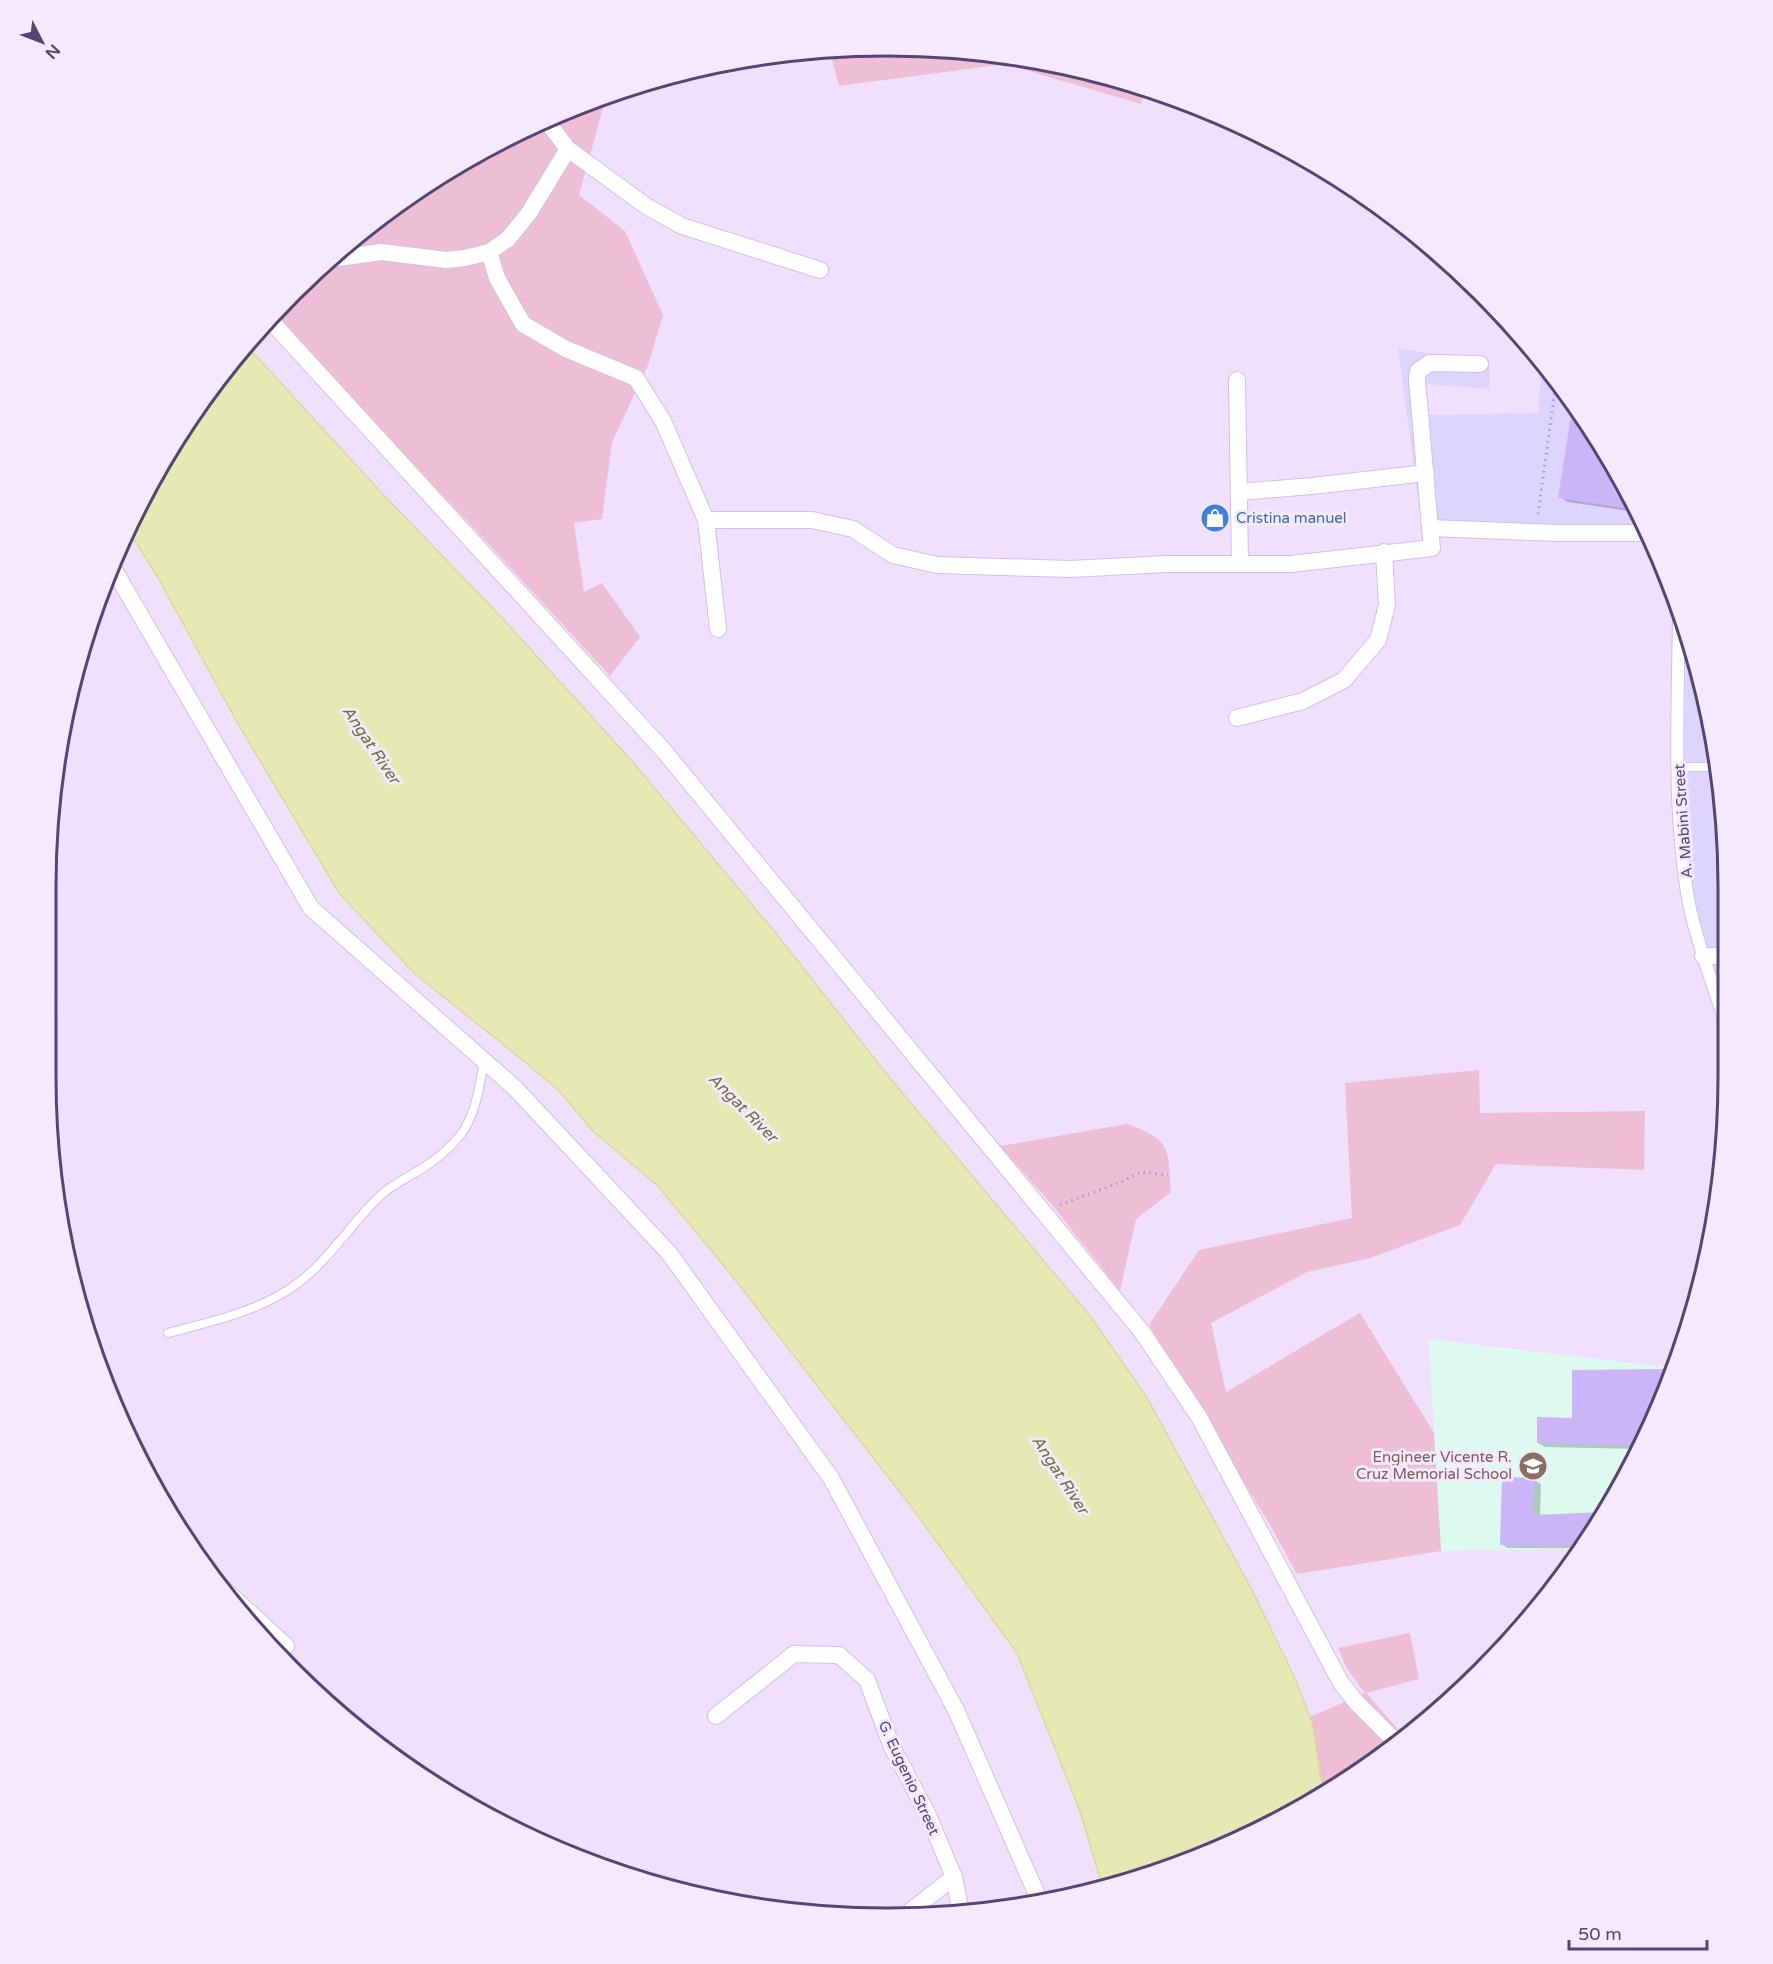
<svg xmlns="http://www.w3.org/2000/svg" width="1773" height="1964" viewBox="0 0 1773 1964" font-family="'Varela Round',sans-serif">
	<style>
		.commercial { fill: #ddd4ff }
		.education { fill: #ddfaee }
		.green { fill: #edbed4 }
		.water { fill: #e5e9b3; stroke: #d7dc99; stroke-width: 1.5 }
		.shadow { fill: #0003 }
		.building { fill: #cab5f6 }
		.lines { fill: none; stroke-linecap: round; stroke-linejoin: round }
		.service-casing { stroke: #d0c0e8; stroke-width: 10 }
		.pedestrian-casing { stroke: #d0c0e8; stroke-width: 14 }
		.minor-casing { stroke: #d0c0e8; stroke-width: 18 }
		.path { stroke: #ae99db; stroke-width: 3; stroke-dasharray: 1.5 4.5; stroke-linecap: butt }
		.service { stroke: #fff; stroke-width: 8 }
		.pedestrian { stroke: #fff; stroke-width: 12 }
		.minor { stroke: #fff; stroke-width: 16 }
		.labels { text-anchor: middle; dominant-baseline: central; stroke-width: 6; stroke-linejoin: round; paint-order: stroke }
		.shop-label { font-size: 15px; fill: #366cbe; stroke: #f5e9ff; text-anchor: start }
		.street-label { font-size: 15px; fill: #534577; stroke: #f5e9ff }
		.education-label { font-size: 15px; fill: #785e54; stroke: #f5e9ff; text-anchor: end }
		.water-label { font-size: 16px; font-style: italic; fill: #6a7032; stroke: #f5e9ff }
		.rim { fill: none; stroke: #534577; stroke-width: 3 }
	</style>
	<rect width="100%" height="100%" fill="#f0e0fe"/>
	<!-- commercial -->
	<g class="commercial">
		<path d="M 1398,348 L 1490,365 L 1489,389 L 1427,384 L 1428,414 L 1438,415 L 1538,413 L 1542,365 L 1586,419 L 1647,533 L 1441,538 L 1423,535 Z"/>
		<path d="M 1686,639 L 1712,722 L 1728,886 L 1725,1010 L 1693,901 L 1684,812 Z"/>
	</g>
	<!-- education -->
	<path class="education" d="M 1429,1339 L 1673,1368 L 1615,1498 L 1579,1548 L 1441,1551 Z"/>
	<!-- green -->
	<g class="green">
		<path d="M 886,45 L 1050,61 L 1145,90 L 1141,104 L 1005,64 L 839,86 L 830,51 Z"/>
		<path d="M 606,97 L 579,195 L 625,231 L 663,315 L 648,365 L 612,442 L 602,519 L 574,523 L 584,592 L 602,583 L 640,637 L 610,676 L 470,524 L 272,315 L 291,292 L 419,187 L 564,109 Z"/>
		<path d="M 1479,1070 L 1480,1113 L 1645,1111 L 1644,1170 L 1496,1164 L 1460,1225 L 1370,1258 L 1307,1272 L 1211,1323 L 1226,1392 L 1360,1313 L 1434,1433 L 1441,1551 L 1297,1574 L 1270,1525 L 1149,1325 L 1199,1250 L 1352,1218 L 1345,1083 Z"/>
		<path d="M 1127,1124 C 1172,1140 1168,1148 1171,1192 L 1136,1219 L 1120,1291 L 1053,1206 L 1000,1146 Z"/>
		<path d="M 1410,1633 L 1419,1679 L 1366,1693 L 1406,1738 L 1398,1745 L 1323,1792 L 1310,1717 L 1365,1693 L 1347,1669 L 1338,1648 Z"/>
	</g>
	<!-- water -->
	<path class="water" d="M 247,346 L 379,490 L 505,621 L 632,761 L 775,932 L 889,1077 L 1091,1317 L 1146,1396 L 1252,1590 L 1294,1676 L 1312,1722 L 1323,1792 L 1258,1832 L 1102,1885 L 1080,1811 L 1017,1653 L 910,1505 L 729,1272 L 658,1186 L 594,1132 L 559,1091 L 519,1057 L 415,974 L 339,893 L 237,722 L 157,576 L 128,530 L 187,419 Z"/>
	<!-- shadow -->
	<g class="shadow">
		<path d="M 1574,404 L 1586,419 L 1636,512 L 1568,502 L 1560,497 Z"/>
		<path d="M 1665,1370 L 1672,1374 L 1638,1449 L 1545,1447 L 1538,1443 L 1574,1420 Z"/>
		<path d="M 1534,1480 L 1541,1484 L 1540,1517 L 1604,1514 L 1579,1548 L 1508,1548 L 1501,1544 Z"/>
	</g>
	<!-- building -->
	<g class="building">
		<path d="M 1573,403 L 1586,419 L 1635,510 L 1558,498 Z"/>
		<path d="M 1665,1369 L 1665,1388 L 1639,1446 L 1537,1443 L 1537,1417 L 1572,1418 L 1572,1370 Z"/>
		<path d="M 1502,1477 L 1535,1478 L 1533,1515 L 1605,1512 L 1582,1545 L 1540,1546 L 1500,1545 Z"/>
	</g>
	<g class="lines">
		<!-- service casing -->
		<g class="service-casing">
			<g id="service">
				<path d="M 1679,767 L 1716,767"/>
				<path d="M 168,1333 C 209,1322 252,1313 288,1290 C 326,1266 349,1225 381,1195 C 393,1184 410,1176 423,1168 C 471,1137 475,1113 484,1061"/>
			</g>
		</g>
		<!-- pedestrian casing -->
		<g class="pedestrian-casing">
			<path id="pedestrian" d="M 1679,615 C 1678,710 1672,809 1689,904 C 1697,944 1713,983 1725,1022"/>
		</g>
		<!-- minor casing -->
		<g class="minor-casing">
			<g id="minor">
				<path d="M 545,119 L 568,149 L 646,206 L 682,226 L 820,270"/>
				<path d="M 489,252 L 497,278 L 523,324 L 566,349 L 636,378 L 663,421 L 706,520 L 718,629"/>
				<path d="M 331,259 L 381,252 L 446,260 L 465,258 L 489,252 L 508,239 L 529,213 L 568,149"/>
				<path d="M 269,319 L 664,751 L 1142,1332 L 1199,1417 L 1341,1683 L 1356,1702 L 1399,1745"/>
				<path d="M 1237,380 L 1240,564"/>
				<path d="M 1239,492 L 1312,486 L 1426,473"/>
				<path d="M 706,520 L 812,520 L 853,529 L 893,555 L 937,565 L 1070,569 L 1167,564 L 1291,564 L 1432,548 L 1430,528 L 1557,533 L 1647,533"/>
				<path d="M 1430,528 L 1417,380 L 1418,371 L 1430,363 L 1480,364"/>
				<path d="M 110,563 L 311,908 L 515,1088 L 669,1253 L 831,1478 L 956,1710 L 1041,1904"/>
				<path d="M 1237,718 L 1303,701 L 1344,680 L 1378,640 L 1387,605 L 1384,552"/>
				<path d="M 1703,956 L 1726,956"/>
				<path d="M 212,1578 L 286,1646"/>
				<path d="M 716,1716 L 794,1654 L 839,1655 L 867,1680 L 892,1747 L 928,1815 L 954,1877 L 961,1912"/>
				<path d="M 903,1917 L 954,1877"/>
			</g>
		</g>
		<!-- path -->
		<g class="path">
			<path d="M 1538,514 L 1556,383"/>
			<path d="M 1060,1205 L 1121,1182 L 1141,1172 L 1168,1175"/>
		</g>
		<!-- service -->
		<use href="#service" class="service"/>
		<!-- pedestrian -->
		<use href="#pedestrian" class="pedestrian"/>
		<!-- minor -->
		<use href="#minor" class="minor"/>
	</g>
	<!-- icons -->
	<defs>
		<g id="shop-disc" transform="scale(1.5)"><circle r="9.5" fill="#3f7fe0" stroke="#f5e9ff"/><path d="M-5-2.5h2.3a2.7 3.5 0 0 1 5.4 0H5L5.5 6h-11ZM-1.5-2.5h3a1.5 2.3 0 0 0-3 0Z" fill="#fff"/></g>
		<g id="school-disc" transform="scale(1.5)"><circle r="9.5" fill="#8d6e63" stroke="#f5e9ff"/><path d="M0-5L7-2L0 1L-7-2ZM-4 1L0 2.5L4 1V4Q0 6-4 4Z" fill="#fff"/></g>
	</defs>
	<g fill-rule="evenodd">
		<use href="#shop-disc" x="1215" y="518"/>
		<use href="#school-disc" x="1533" y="1466"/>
	</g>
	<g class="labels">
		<!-- shop labels -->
		<g class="shop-label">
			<text x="1236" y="518">Cristina manuel</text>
		</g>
		<!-- street labels -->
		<g class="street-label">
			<text transform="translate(1683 821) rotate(-94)">A. Mabini Street</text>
			<text transform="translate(909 1778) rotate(65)">G. Eugenio Street</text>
		</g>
		<!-- education labels -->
		<g class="education-label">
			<text x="1512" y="1457">Engineer Vicente R.<tspan x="1512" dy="17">Cruz Memorial School</tspan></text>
		</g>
		<!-- water labels -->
		<g class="water-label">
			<text transform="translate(371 745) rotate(56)">Angat River</text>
			<text transform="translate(743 1108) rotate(45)">Angat River</text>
			<text transform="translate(1060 1475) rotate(57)">Angat River</text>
		</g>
	</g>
	<!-- crop -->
	<path d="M0 0H1773V1964H0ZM887 56H887A831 831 0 0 1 1718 887V1077A831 831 0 0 1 887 1908H887A831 831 0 0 1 56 1077V887A831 831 0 0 1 887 56Z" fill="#f5e9ff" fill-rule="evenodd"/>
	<path class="rim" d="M887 56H887A831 831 0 0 1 1718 887V1077A831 831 0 0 1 887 1908H887A831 831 0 0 1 56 1077V887A831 831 0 0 1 887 56Z"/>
	<!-- north arrow -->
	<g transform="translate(42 42) rotate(132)" stroke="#f5e9ff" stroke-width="4.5" paint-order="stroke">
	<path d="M0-4.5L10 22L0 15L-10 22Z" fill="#534577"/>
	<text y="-9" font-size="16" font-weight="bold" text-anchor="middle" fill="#534577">N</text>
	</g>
	<!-- scale -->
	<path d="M1569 1940v9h138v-9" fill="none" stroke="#534577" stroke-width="3"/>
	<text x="1578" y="1940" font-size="18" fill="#534577" stroke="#f5e9ff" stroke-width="4.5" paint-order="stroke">50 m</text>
</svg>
